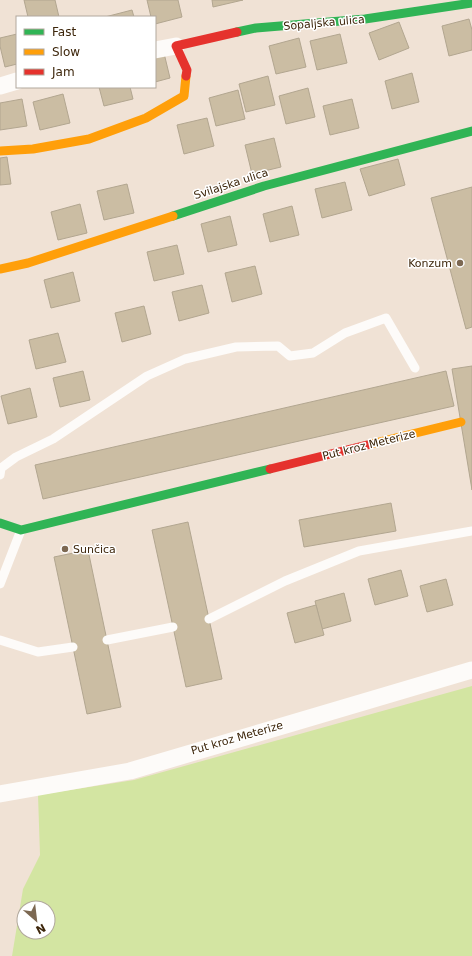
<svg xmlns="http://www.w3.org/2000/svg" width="472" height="956" viewBox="0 0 472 956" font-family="'DejaVu Sans',sans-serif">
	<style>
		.green { fill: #d3e5a2; fill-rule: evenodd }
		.building { fill: #cbbda3; stroke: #b2a690 }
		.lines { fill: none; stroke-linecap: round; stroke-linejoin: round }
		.lane { stroke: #fdfbf9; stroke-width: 9 }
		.street { stroke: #fdfbf9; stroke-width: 17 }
		.fast { stroke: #30b455; stroke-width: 9 }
		.slow { stroke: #ff9f0a; stroke-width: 9 }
		.jam { stroke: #e5322d; stroke-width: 9 }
		.poi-dot { fill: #7c6852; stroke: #fff; stroke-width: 1.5 }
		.labels { text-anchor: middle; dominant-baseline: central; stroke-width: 3; stroke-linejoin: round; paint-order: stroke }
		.street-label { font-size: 11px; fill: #3d260b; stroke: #fff }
		.poi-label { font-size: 11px; fill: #3d260b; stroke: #fff; text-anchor: end }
	</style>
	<rect width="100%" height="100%" fill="#f0e2d5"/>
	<!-- green -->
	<path class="green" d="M 472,686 L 472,956 L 12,956 L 23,889 L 40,855 L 38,795 L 134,780 ZM 24,908 L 48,908 L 48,932 L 24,932 Z"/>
	<!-- building -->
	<g class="building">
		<path d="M 24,0 L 55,0 L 59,17 L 28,17 Z"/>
		<path d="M 147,0 L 178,0 L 182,17 L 155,24 L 155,17 L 151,17 Z"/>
		<path d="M 212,0 L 243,0 L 213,7 Z"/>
		<path d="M 132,10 L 134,17 L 105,17 Z"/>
		<path d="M 469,19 L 472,30 L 472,50 L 449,56 L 442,26 Z"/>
		<path d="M 399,22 L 409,48 L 379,60 L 369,33 Z"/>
		<path d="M 17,34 L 17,64 L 5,67 L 0,46 L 0,38 Z"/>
		<path d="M 340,34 L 347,63 L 317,70 L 310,41 Z"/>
		<path d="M 299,38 L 306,67 L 276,74 L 269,46 Z"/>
		<path d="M 163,49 L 170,78 L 155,82 L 155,51 Z"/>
		<path d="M 412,73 L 419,102 L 392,109 L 385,81 Z"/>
		<path d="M 268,76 L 275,105 L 246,112 L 239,84 Z"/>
		<path d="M 99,87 L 130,87 L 133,99 L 104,106 Z"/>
		<path d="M 308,88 L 315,117 L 286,124 L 279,96 Z"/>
		<path d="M 238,90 L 245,119 L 216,126 L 209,98 Z"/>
		<path d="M 63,94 L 70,123 L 40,130 L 33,102 Z"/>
		<path d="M 22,99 L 27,126 L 0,130 L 0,103 Z"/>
		<path d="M 352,99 L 359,128 L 330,135 L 323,106 Z"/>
		<path d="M 207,118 L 214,146 L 184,154 L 177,125 Z"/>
		<path d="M 274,138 L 281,167 L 252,174 L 245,145 Z"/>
		<path d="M 7,157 L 11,184 L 0,185 L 0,158 Z"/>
		<path d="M 398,159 L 405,185 L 369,196 L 360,169 Z"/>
		<path d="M 345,182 L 352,210 L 322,218 L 315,189 Z"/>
		<path d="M 127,184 L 134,213 L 104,220 L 97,191 Z"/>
		<path d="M 472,187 L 472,327 L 466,329 L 431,198 Z"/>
		<path d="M 80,204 L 87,233 L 58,240 L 51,212 Z"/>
		<path d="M 292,206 L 299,235 L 270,242 L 263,214 Z"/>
		<path d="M 230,216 L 237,245 L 208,252 L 201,224 Z"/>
		<path d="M 177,245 L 184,274 L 154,281 L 147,252 Z"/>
		<path d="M 255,266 L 262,294 L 232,302 L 225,273 Z"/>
		<path d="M 73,272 L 80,301 L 51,308 L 44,280 Z"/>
		<path d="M 202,285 L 209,313 L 179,321 L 172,292 Z"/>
		<path d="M 144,306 L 151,334 L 122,342 L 115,313 Z"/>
		<path d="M 58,333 L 66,362 L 36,369 L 29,340 Z"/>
		<path d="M 472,366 L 472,490 L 452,369 Z"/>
		<path d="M 83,371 L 90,400 L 60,407 L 53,378 Z"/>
		<path d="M 446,371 L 454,406 L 43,499 L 35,465 Z"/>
		<path d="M 30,388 L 37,417 L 8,424 L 1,396 Z"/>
		<path d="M 391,503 L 396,531 L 304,547 L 299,520 Z"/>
		<path d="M 188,522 L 222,679 L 186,687 L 152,530 Z"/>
		<path d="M 88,550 L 121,707 L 87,714 L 54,557 Z"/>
		<path d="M 401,570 L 408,596 L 375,605 L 368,579 Z"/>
		<path d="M 446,579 L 453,605 L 427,612 L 420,586 Z"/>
		<path d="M 344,593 L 351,621 L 322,629 L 315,601 Z"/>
		<path d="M 316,605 L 324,635 L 295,643 L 287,613 Z"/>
	</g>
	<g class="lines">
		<!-- lane -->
		<g class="lane">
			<path d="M 0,475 L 1,468 L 16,457 L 53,439 L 147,376 L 185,359 L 236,347 L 278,346 L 290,356 L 313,353 L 345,333 L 386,318 L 415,368"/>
			<path d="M 0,584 L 21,530"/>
			<path d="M 209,619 L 285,581 L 359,551 L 472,531"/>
			<path d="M 0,640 L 38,652 L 73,647"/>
			<path d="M 107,640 L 173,627"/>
		</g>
		<!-- street -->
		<g class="street">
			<path d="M 155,50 L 176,46"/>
			<path d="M 0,86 L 17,81"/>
			<path d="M 0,794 L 130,771 L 472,670"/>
		</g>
		<!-- fast -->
		<g class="fast">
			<path d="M 237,32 L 256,28 L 365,19 L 472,3"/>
			<path d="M 173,216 L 264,186 L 472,131"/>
			<path d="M 0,523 L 21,530 L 270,469"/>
		</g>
		<!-- slow -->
		<g class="slow">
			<path d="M 0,151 L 33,149 L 89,139 L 146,118 L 184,96 L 186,76"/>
			<path d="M 0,269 L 28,263 L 173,216"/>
			<path d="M 371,444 L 461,422"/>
		</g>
		<!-- jam -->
		<g class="jam">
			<path d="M 186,76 L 187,70 L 176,46 L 237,32"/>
			<path d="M 270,469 L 371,444"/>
		</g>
	</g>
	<!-- markers -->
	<g class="poi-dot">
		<circle cx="460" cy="263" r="4"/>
		<circle cx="65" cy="549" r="4"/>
	</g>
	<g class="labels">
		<!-- street labels -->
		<g class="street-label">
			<text transform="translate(324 23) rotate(-5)">Sopaljska ulica</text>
			<text transform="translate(231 184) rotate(-18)">Svilajska ulica</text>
			<text transform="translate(369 445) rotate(-14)">Put kroz Meterize</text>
			<text transform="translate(237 738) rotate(-16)">Put kroz Meterize</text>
		</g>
		<!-- poi labels -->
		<g class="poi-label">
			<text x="452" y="263">Konzum</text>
			<text x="73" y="549" text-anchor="start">Sunčica</text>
		</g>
	</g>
	<!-- legend -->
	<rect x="16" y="16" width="140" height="72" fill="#ffffff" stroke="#b1a89d"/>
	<rect x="24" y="29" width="20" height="6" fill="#30b455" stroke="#b1a89d"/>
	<text x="52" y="36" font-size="12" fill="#3d260b">Fast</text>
	<rect x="24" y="49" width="20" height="6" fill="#ff9f0a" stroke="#b1a89d"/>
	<text x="52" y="56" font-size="12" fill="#3d260b">Slow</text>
	<rect x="24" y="69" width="20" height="6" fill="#e5322d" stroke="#b1a89d"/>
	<text x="52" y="76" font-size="12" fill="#3d260b">Jam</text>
	<!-- north arrow -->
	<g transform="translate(36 920) rotate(152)"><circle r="19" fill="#ffffff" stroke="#b1a89d"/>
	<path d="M0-3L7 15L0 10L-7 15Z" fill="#7c6852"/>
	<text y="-6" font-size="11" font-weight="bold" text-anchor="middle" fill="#3d260b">N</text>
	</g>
</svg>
